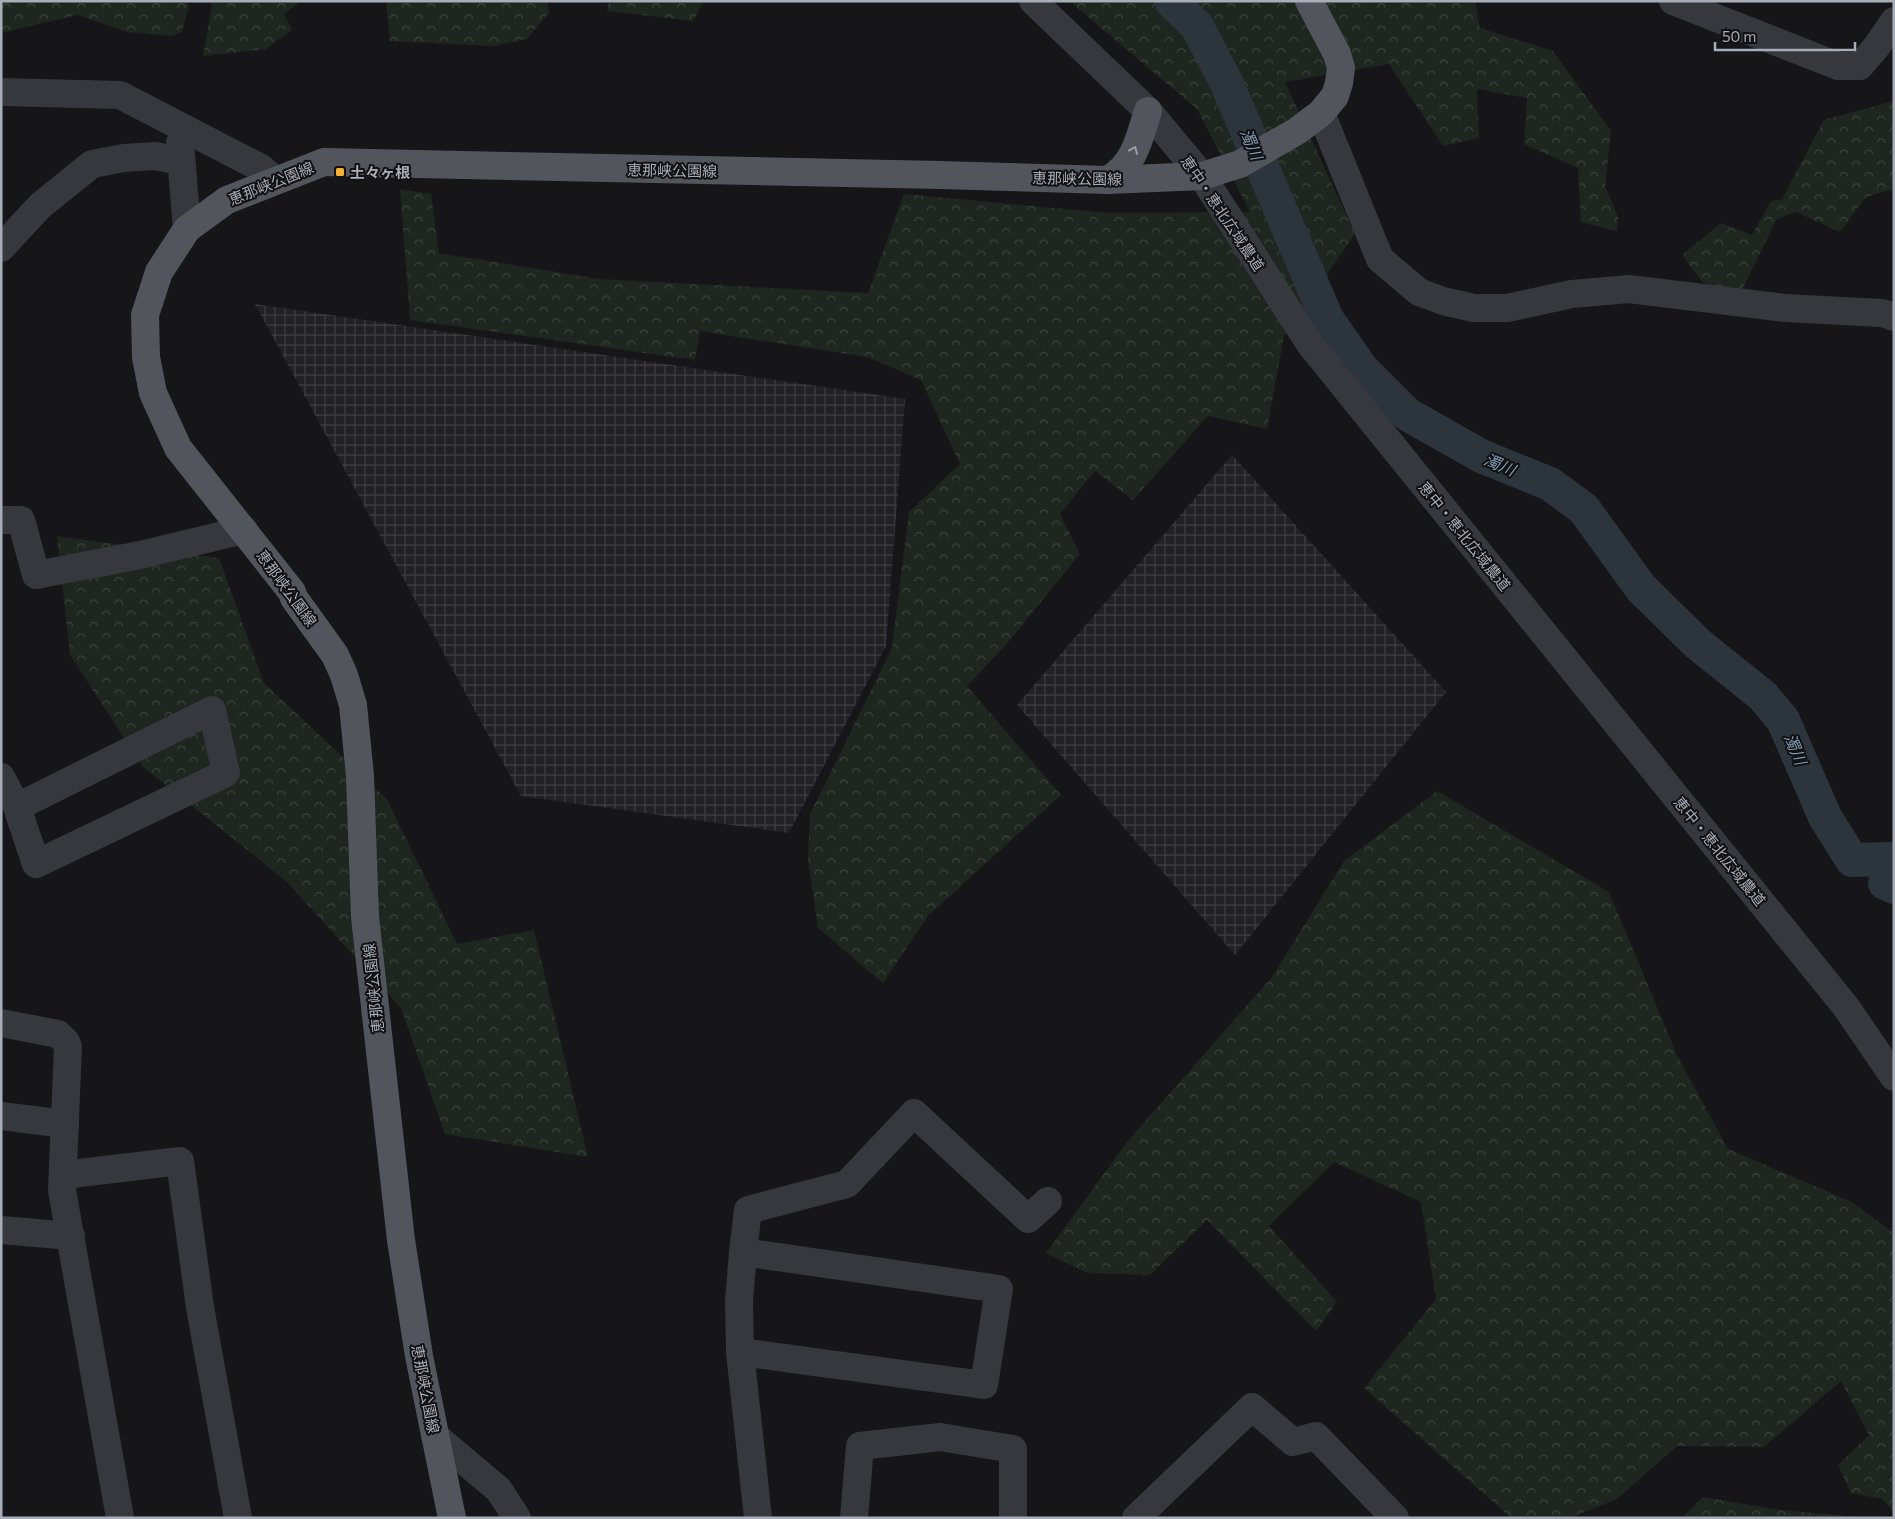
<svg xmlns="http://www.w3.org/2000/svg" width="1895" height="1519" viewBox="0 0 1895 1519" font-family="Commissioner,'Noto Sans JP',sans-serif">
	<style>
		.industrial { fill: url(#industrial-grid) }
		.forest { fill: url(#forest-crowns) }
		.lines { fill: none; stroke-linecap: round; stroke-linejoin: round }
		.river { stroke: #2c353c; stroke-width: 34 }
		.minor { stroke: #37383d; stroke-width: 28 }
		.major { stroke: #53555c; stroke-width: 28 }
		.oneway { stroke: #979ba6 }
		.poi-dot { fill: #f2b134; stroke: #111113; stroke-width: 2 }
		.labels { text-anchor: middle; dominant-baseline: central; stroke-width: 4; stroke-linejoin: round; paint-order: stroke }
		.street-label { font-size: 15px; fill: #a8adb8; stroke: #111113 }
		.poi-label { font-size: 15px; font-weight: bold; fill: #a8adb8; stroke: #111113; text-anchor: start }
		.water-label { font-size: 16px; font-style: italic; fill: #7f9bb3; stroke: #111113 }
	</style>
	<defs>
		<pattern id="industrial-grid" width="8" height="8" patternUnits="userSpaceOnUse" patternTransform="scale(1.25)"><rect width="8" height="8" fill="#222225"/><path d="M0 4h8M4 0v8" fill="none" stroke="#3f3f43"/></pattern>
		<pattern id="forest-crowns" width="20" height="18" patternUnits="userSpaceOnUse" patternTransform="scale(1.25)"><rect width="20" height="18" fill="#1e261f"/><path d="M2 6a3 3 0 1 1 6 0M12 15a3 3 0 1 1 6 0" fill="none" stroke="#3c433d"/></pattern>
	</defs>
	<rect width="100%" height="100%" fill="#161618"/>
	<!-- industrial -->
	<g class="industrial">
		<path d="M 255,304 L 905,399 L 886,646 L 789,833 L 521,796 Z"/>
		<path d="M 1232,455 L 1446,692 L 1235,955 L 1017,705 Z"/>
	</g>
	<!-- forest -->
	<g class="forest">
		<path d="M 1,1 L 186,1 L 189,5 L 182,32 L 172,36 L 127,32 L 78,15 L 1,33 Z"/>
		<path d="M 209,1 L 301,1 L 284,14 L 292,30 L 266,49 L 203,56 L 212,6 Z"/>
		<path d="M 386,1 L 548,1 L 549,13 L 527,39 L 494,46 L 390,41 Z"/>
		<path d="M 609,1 L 704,1 L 693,21 L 607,11 Z"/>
		<path d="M 1069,1 L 1475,1 L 1480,28 L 1553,51 L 1611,131 L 1605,186 L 1618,217 L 1617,231 L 1581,222 L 1578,168 L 1524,144 L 1527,98 L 1477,89 L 1479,138 L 1443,146 L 1389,64 L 1285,82 L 1355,234 L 1284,336 L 1267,429 L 1208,416 L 1133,500 L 1095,471 L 1060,514 L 1080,554 L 1005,646 L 967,686 L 1061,795 L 928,916 L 883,983 L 818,928 L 808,859 L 810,814 L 892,648 L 909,512 L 960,464 L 921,380 L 867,357 L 700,331 L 695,360 L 410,320 L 400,189 L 431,194 L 439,253 L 599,279 L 868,293 L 904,194 L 1109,213 L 1250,212 L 1197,109 Z"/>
		<path d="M 1894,101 L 1894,189 L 1866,197 L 1840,232 L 1796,212 L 1777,219 L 1740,294 L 1703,283 L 1682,255 L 1721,223 L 1752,235 L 1771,201 L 1782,199 L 1824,120 Z"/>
		<path d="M 57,536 L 219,558 L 264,683 L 387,799 L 457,944 L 534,930 L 588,1157 L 445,1134 L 401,1008 L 286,881 L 143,767 L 70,655 Z"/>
		<path d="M 1437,791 L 1609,892 L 1677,1055 L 1728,1149 L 1852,1202 L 1894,1233 L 1894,1512 L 1882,1499 L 1851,1493 L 1838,1465 L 1869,1435 L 1841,1381 L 1764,1447 L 1677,1446 L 1617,1499 L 1570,1518 L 1511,1518 L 1364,1388 L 1436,1299 L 1421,1202 L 1334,1162 L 1269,1226 L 1337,1302 L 1316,1331 L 1207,1220 L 1150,1275 L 1087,1273 L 1046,1253 L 1127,1142 L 1272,977 L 1344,861 Z"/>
		<path d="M 1703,1497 L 1780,1510 L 1869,1518 L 1682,1518 Z"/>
	</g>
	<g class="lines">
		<!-- river -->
		<g class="river">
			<path d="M 1171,1 L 1197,26 L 1227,84 L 1327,319 L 1362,369 L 1407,414 L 1481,456 L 1550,484 L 1584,509 L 1641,588 L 1698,644 L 1763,696 L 1783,720 L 1825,817 L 1852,860 L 1894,859"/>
			<path d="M 1894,879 L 1885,883 L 1894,887"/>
		</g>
		<!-- minor -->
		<g class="minor">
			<path d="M 1033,1 L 1148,111 L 1202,176 L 1310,344 L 1846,1007 L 1894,1077"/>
			<path d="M 1673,1 L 1838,66 L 1860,66 L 1877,46 L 1894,21"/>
			<path d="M 1,92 L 120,95 L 261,168 L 275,180"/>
			<path d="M 1321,113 L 1380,259 L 1419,292 L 1443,301 L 1474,308 L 1507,308 L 1572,294 L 1629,289 L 1785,308 L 1882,313 L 1894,317"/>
			<path d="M 180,143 L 187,229"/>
			<path d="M 1,248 L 40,206 L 92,164 L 124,158 L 155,156 L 180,161"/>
			<path d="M 1,520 L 21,520 L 36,575 L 140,555 L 244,530"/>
			<path d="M 1,777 L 17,807 L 36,864 L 226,773 L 212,710 L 17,807"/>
			<path d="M 1,1023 L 58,1034 L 66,1042 L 68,1047 L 62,1190 L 120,1518"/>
			<path d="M 1,1116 L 65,1124"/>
			<path d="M 63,1175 L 180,1161 L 200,1307 L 238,1518"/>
			<path d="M 1,1230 L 71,1236"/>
			<path d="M 740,1352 L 984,1385 L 999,1289 L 743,1252"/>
			<path d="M 435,1436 L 499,1490 L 517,1518"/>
			<path d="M 758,1518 L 740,1352 L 739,1301 L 743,1252 L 748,1210 L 847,1184 L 914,1113 L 1028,1219 L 1048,1201"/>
			<path d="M 854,1518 L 860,1446 L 940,1437 L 1013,1449 L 1013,1518"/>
			<path d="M 1136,1518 L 1252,1407 L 1293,1442 L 1316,1436 L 1395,1518"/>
		</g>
		<!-- major -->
		<g class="major">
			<path d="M 1108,180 C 1135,164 1139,139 1148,111"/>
			<path d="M 452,1518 L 419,1356 L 401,1240 L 365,917 L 360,776 L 353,705 L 344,675 L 335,655 L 294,598 L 292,592 L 178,448 L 153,393 L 146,357 L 145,315 L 159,272 L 187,229 L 227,200 L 324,162 L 940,175 L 1108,180 L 1202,176 L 1240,164 L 1297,131 L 1321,113 L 1335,96 L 1339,83 L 1341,68 L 1337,54 L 1309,1"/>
		</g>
	</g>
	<!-- one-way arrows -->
	<defs><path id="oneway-chevron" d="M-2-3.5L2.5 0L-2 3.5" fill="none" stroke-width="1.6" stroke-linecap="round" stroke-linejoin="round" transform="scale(1.25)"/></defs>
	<use class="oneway" href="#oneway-chevron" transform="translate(1134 150) rotate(-66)"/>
	<!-- markers -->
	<rect class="poi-dot" x="335" y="167" width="10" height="10" rx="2.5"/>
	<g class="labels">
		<!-- street labels -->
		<g class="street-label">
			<text transform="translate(672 170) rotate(1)">恵那峡公園線</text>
			<text transform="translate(1077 178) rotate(1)">恵那峡公園線</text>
			<text transform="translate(271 183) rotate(-22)">恵那峡公園線</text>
			<text transform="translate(1223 213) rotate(56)">恵中・恵北広域農道</text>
			<text transform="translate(1465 536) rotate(51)">恵中・恵北広域農道</text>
			<text transform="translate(287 588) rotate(54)">恵那峡公園線</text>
			<text transform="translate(1720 851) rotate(51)">恵中・恵北広域農道</text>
			<text transform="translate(373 988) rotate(-96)">恵那峡公園線</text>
			<text transform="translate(426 1389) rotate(79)">恵那峡公園線</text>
		</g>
		<!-- poi labels -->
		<g class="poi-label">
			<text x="350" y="172">土々ヶ根</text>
		</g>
		<!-- water labels -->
		<g class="water-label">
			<text transform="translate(1252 144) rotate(67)">濁川</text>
			<text transform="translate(1500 464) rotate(23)">濁川</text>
			<text transform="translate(1796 749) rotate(67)">濁川</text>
		</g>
	</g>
	<!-- border -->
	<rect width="1895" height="1519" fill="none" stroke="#a8adb8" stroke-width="5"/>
	<!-- scale -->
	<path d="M1715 42v8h140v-8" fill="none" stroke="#a8adb8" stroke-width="2.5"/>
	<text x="1722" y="42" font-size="15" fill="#a8adb8" stroke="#111113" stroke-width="4" paint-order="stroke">50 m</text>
</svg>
